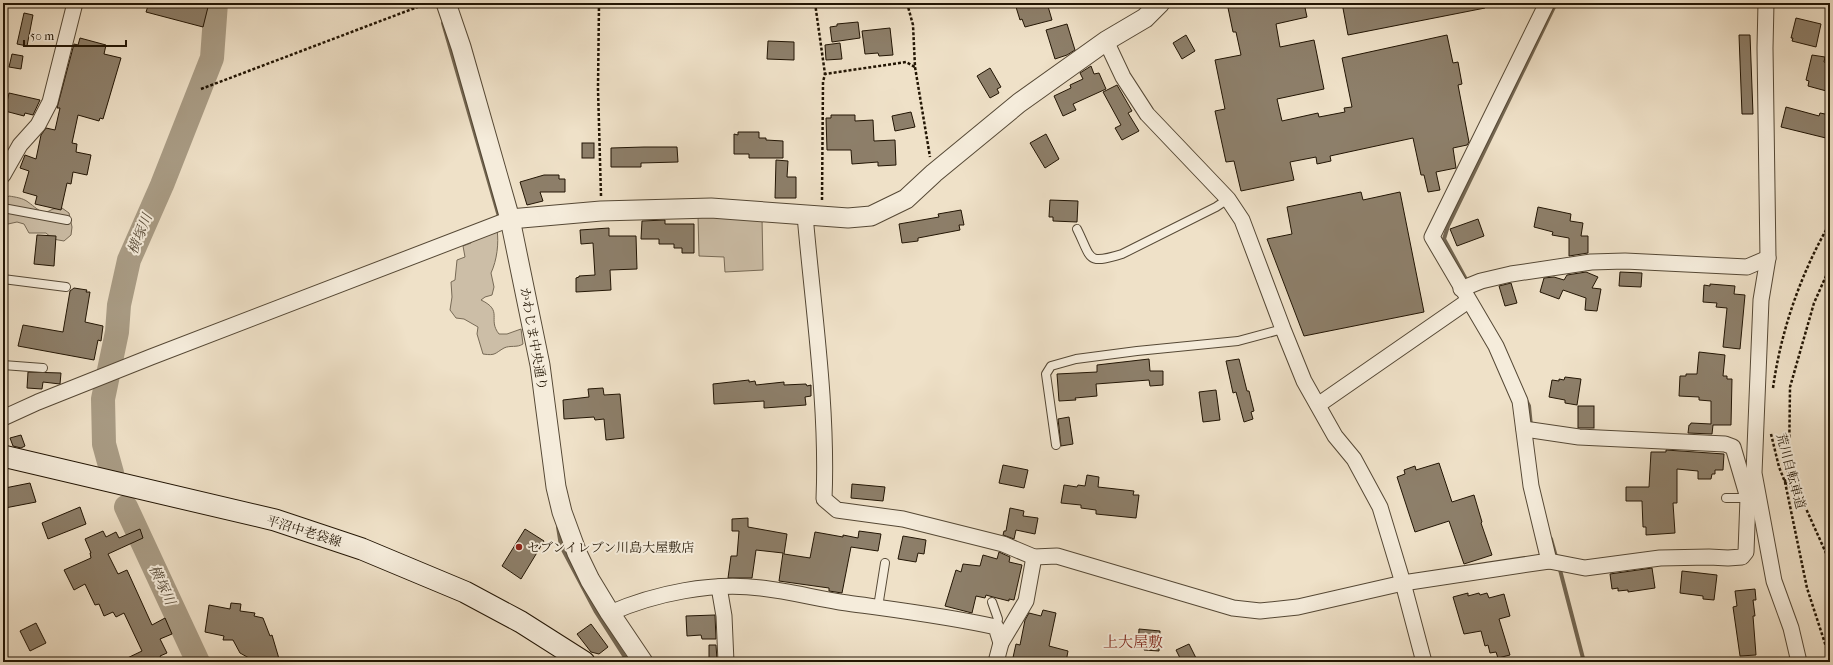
<svg xmlns="http://www.w3.org/2000/svg" width="1833" height="665" viewBox="0 0 1833 665" font-family="'IM FELL French Canon','Noto Serif JP',serif">
	<style>
		.green { fill: #ccbea7; stroke: #776a56 }
		.lines { fill: none; stroke-linecap: round; stroke-linejoin: round }
		.stream { stroke: #736651; stroke-width: 4 }
		.river { stroke: #a99c85; stroke-width: 24 }
		.building { fill: #8d7f6a; stroke: #221504 }
		.service-casing { stroke: #554835; stroke-width: 10 }
		.minor-casing { stroke: #554835; stroke-width: 17 }
		.tertiary-casing { stroke: #554835; stroke-width: 21 }
		.secondary-casing { stroke: #221504; stroke-width: 23 }
		.path { stroke: #221504; stroke-width: 2.5; stroke-dasharray: 3 2; stroke-linecap: butt }
		.service { stroke: #f5ecdb; stroke-width: 8 }
		.minor { stroke: #f5ecdb; stroke-width: 15 }
		.tertiary { stroke: #f5ecdb; stroke-width: 19 }
		.secondary { stroke: #f5ecdb; stroke-width: 21 }
		.poi-dot { fill: #8f2418; stroke: #f5ecdb; stroke-width: 1.5 }
		.labels { text-anchor: middle; dominant-baseline: central; stroke-width: 4; stroke-linejoin: round; paint-order: stroke }
		.street-label { font-size: 13px; fill: #221504; stroke: #f5ecdb }
		.poi-label { font-size: 13px; fill: #221504; stroke: #f5ecdb; text-anchor: start }
		.water-label { font-size: 14px; font-style: italic; fill: #584b38; stroke: #f5ecdb }
		.quarter-label { font-size: 15px; fill: #7a1f14; stroke: #f5ecdb }
	</style>
	<rect width="100%" height="100%" fill="#efe1c8"/>
	<filter id="stains"><feTurbulence type="fractalNoise" baseFrequency=".005" numOctaves="4"/><feColorMatrix values="0 0 0 0 .2 0 0 0 0 .09 0 0 0 0 .02 0 0 0 .5 -.17"/></filter>
	<radialGradient id="worn" r=".72"><stop offset=".6" stop-color="#630" stop-opacity="0"/><stop offset="1" stop-color="#630" stop-opacity=".3"/></radialGradient>
	<!-- green -->
	<g class="green">
		<path d="M 9,196 C 15,197 23,198 28,202 C 35,207 37,210 45,213 L 53,209 L 62,208 L 69,213 L 72,227 L 71,235 L 64,241 L 53,239 L 46,233 L 29,233 L 24,224 L 17,222 L 8,224 L 3,221 L 3,200 Z"/>
		<path d="M 698,216 L 762,218 L 763,270 L 725,272 L 724,257 L 699,256 Z"/>
		<path d="M 497,230 C 499,243 497,260 491,273 L 494,287 L 492,295 L 485,297 L 481,300 C 504,311 487,319 499,334 L 507,334 L 521,329 L 523,344 C 517,348 510,345 504,348 C 495,353 496,356 483,354 L 477,334 L 478,327 L 464,319 L 456,318 L 450,310 L 452,297 L 451,282 L 455,280 L 457,260 L 465,257 L 463,246 L 471,243 L 470,237 Z"/>
	</g>
	<g class="lines">
		<!-- stream -->
		<g class="stream">
			<path d="M 443,23 L 500,220"/>
			<path d="M 1468,283 L 1444,239 L 1448,226 L 1556,3"/>
			<path d="M 1526,400 L 1529,406 L 1531,426"/>
			<path d="M 558,527 L 561,546 L 596,612 L 628,662"/>
			<path d="M 1551,539 L 1557,560"/>
			<path d="M 1559,566 L 1584,662"/>
		</g>
		<!-- river -->
		<g class="river">
			<path d="M 112,473 L 104,444 L 103,399 L 117,332 L 119,305 L 129,260 L 162,185 L 212,58 L 216,3"/>
			<path d="M 126,507 L 198,662"/>
		</g>
	</g>
	<!-- building -->
	<g class="building">
		<path d="M 149,3 L 209,3 L 203,27 L 146,12 Z"/>
		<path d="M 1030,3 L 1047,3 L 1052,20 L 1025,27 L 1022,19 L 1020,20 L 1016,7 Z"/>
		<path d="M 1227,3 L 1304,3 L 1307,17 L 1276,24 L 1280,47 L 1314,40 L 1324,89 L 1277,99 L 1282,121 L 1318,113 L 1319,117 L 1345,112 L 1344,108 L 1352,107 L 1342,58 L 1447,35 L 1453,63 L 1458,62 L 1462,84 L 1458,85 L 1469,142 L 1467,145 L 1453,148 L 1456,168 L 1436,172 L 1440,190 L 1428,192 L 1424,175 L 1421,175 L 1413,138 L 1330,156 L 1331,161 L 1317,164 L 1316,157 L 1290,162 L 1294,180 L 1241,191 L 1234,161 L 1226,162 L 1215,111 L 1225,109 L 1215,60 L 1241,55 L 1236,32 L 1233,32 Z"/>
		<path d="M 1342,3 L 1484,3 L 1485,8 L 1348,35 Z"/>
		<path d="M 24,13 L 33,15 L 27,46 L 17,44 Z"/>
		<path d="M 1796,18 L 1821,24 L 1816,47 L 1792,41 L 1793,38 L 1791,38 Z"/>
		<path d="M 858,22 L 860,38 L 832,42 L 830,27 L 837,26 L 837,24 Z"/>
		<path d="M 1067,24 L 1075,50 L 1067,55 L 1055,59 L 1046,30 Z"/>
		<path d="M 890,28 L 893,55 L 879,56 L 878,53 L 865,54 L 862,31 Z"/>
		<path d="M 1186,35 L 1195,51 L 1182,59 L 1173,43 Z"/>
		<path d="M 1739,35 L 1750,35 L 1753,114 L 1742,114 Z"/>
		<path d="M 80,38 L 106,45 L 104,54 L 121,58 L 103,119 L 100,118 L 99,121 L 78,115 L 72,143 L 77,144 L 76,152 L 91,155 L 87,175 L 73,172 L 71,184 L 67,183 L 61,210 L 35,204 L 37,196 L 23,192 L 29,171 L 20,168 L 25,155 L 36,159 L 41,135 L 46,128 L 55,130 L 60,108 L 57,108 L 74,44 L 78,45 Z"/>
		<path d="M 768,41 L 794,42 L 794,60 L 767,59 Z"/>
		<path d="M 840,43 L 842,59 L 826,60 L 825,45 Z"/>
		<path d="M 12,54 L 23,56 L 21,69 L 9,67 Z"/>
		<path d="M 1812,55 L 1825,57 L 1824,62 L 1830,64 L 1830,92 L 1808,86 L 1809,81 L 1806,80 Z"/>
		<path d="M 1091,66 L 1094,74 L 1099,73 L 1106,89 L 1073,104 L 1076,110 L 1063,116 L 1054,96 L 1071,88 L 1070,85 L 1083,79 L 1080,73 Z"/>
		<path d="M 990,68 L 1001,87 L 997,89 L 999,93 L 990,98 L 977,76 Z"/>
		<path d="M 1117,85 L 1132,111 L 1128,113 L 1139,131 L 1122,140 L 1115,128 L 1121,125 L 1103,92 Z"/>
		<path d="M 9,93 L 40,100 L 33,115 L 25,113 L 24,116 L 5,111 Z"/>
		<path d="M 1786,107 L 1819,116 L 1820,113 L 1830,115 L 1830,139 L 1781,127 Z"/>
		<path d="M 911,112 L 915,127 L 895,131 L 892,116 Z"/>
		<path d="M 831,115 L 855,115 L 855,121 L 873,120 L 874,141 L 895,140 L 896,165 L 878,166 L 878,162 L 852,164 L 851,150 L 827,150 L 826,118 L 831,118 Z"/>
		<path d="M 738,132 L 759,132 L 759,138 L 766,138 L 766,140 L 783,141 L 783,158 L 749,158 L 749,154 L 734,154 L 734,134 L 738,135 Z"/>
		<path d="M 1046,134 L 1059,159 L 1045,168 L 1030,143 Z"/>
		<rect x="582" y="143" width="12" height="15"/>
		<path d="M 644,147 L 677,147 L 678,162 L 641,163 L 641,167 L 611,167 L 611,148 Z"/>
		<path d="M 776,160 L 788,161 L 787,177 L 796,177 L 796,198 L 775,198 Z"/>
		<path d="M 544,175 L 559,175 L 559,179 L 565,179 L 565,192 L 540,192 L 543,201 L 527,205 L 520,182 Z"/>
		<path d="M 1361,192 L 1363,200 L 1400,192 L 1424,312 L 1304,336 L 1267,239 L 1292,234 L 1287,207 Z"/>
		<path d="M 1050,200 L 1078,201 L 1077,222 L 1053,221 L 1053,217 L 1049,217 Z"/>
		<path d="M 1538,207 L 1571,214 L 1570,221 L 1583,223 L 1581,236 L 1588,236 L 1588,253 L 1569,256 L 1569,238 L 1552,235 L 1553,232 L 1534,227 Z"/>
		<path d="M 961,210 L 964,225 L 959,225 L 960,230 L 918,238 L 918,241 L 902,243 L 899,224 L 939,217 L 938,214 Z"/>
		<path d="M 1478,219 L 1484,236 L 1457,246 L 1450,229 Z"/>
		<path d="M 665,220 L 665,224 L 694,224 L 694,253 L 682,253 L 682,248 L 674,248 L 674,244 L 659,244 L 659,239 L 641,239 L 642,221 Z"/>
		<path d="M 609,228 L 609,236 L 636,236 L 637,269 L 610,270 L 611,290 L 576,292 L 576,278 L 579,277 L 579,276 L 595,275 L 593,243 L 581,244 L 580,230 Z"/>
		<path d="M 37,235 L 56,236 L 54,266 L 34,264 Z"/>
		<path d="M 1586,272 L 1598,277 L 1592,288 L 1601,289 L 1597,311 L 1585,310 L 1586,298 L 1563,290 L 1559,299 L 1540,292 L 1544,278 L 1554,277 L 1564,280 L 1567,275 Z"/>
		<path d="M 1620,272 L 1642,273 L 1641,287 L 1619,286 Z"/>
		<path d="M 1511,283 L 1517,303 L 1505,306 L 1499,286 Z"/>
		<path d="M 1710,284 L 1735,286 L 1734,294 L 1745,295 L 1740,349 L 1723,347 L 1727,308 L 1716,307 L 1717,303 L 1703,302 L 1704,285 L 1710,286 Z"/>
		<path d="M 74,288 L 87,290 L 86,292 L 90,292 L 85,322 L 103,326 L 101,341 L 98,340 L 94,360 L 18,346 L 23,325 L 63,332 L 70,291 Z"/>
		<path d="M 1699,352 L 1725,355 L 1723,376 L 1727,376 L 1727,379 L 1732,379 L 1731,425 L 1713,425 L 1712,434 L 1688,433 L 1689,425 L 1690,425 L 1691,423 L 1711,424 L 1711,401 L 1699,400 L 1699,397 L 1679,396 L 1680,376 L 1686,376 L 1686,374 L 1697,374 Z"/>
		<path d="M 1149,359 L 1150,371 L 1163,371 L 1163,385 L 1150,386 L 1149,380 L 1096,384 L 1097,396 L 1075,398 L 1076,400 L 1059,401 L 1057,374 L 1097,372 L 1097,365 Z"/>
		<path d="M 1239,359 L 1247,391 L 1249,391 L 1254,411 L 1251,412 L 1253,419 L 1244,422 L 1236,392 L 1233,393 L 1226,361 Z"/>
		<path d="M 28,372 L 61,373 L 60,384 L 43,382 L 42,389 L 27,388 Z"/>
		<path d="M 1565,377 L 1581,379 L 1577,405 L 1565,403 L 1565,400 L 1549,397 L 1552,380 L 1559,381 L 1559,379 L 1564,380 Z"/>
		<path d="M 749,380 L 749,382 L 755,381 L 756,385 L 784,382 L 784,385 L 806,384 L 807,386 L 811,385 L 811,396 L 805,397 L 806,405 L 764,408 L 764,401 L 714,404 L 713,384 Z"/>
		<path d="M 603,388 L 604,395 L 620,394 L 624,438 L 606,440 L 604,419 L 595,420 L 594,417 L 564,419 L 563,400 L 589,397 L 588,389 Z"/>
		<path d="M 1216,390 L 1220,420 L 1203,422 L 1199,392 Z"/>
		<rect x="1578" y="406" width="16" height="22"/>
		<path d="M 1069,417 L 1073,444 L 1061,446 L 1058,419 Z"/>
		<path d="M 21,435 L 25,446 L 21,448 L 13,446 L 10,438 Z"/>
		<path d="M 1666,450 L 1724,454 L 1723,470 L 1715,470 L 1715,474 L 1712,474 L 1711,479 L 1698,479 L 1698,471 L 1677,469 L 1677,503 L 1673,503 L 1675,533 L 1646,535 L 1646,527 L 1643,527 L 1642,501 L 1626,501 L 1626,487 L 1649,487 L 1651,452 L 1666,452 Z"/>
		<path d="M 1439,463 L 1452,502 L 1474,495 L 1482,522 L 1481,523 L 1492,555 L 1464,564 L 1449,521 L 1415,532 L 1397,477 L 1405,474 L 1404,470 L 1415,466 L 1416,470 Z"/>
		<path d="M 1003,465 L 1028,470 L 1024,488 L 999,483 Z"/>
		<path d="M 1087,475 L 1099,477 L 1098,487 L 1134,491 L 1133,495 L 1139,495 L 1136,518 L 1096,514 L 1096,510 L 1081,508 L 1081,505 L 1061,503 L 1064,485 L 1077,487 L 1078,485 L 1085,486 Z"/>
		<path d="M 30,483 L 36,502 L 5,508 L 3,497 L 3,495 L 6,494 L 5,488 Z"/>
		<path d="M 852,484 L 885,487 L 883,501 L 851,498 Z"/>
		<path d="M 80,507 L 86,524 L 48,539 L 42,523 Z"/>
		<path d="M 1010,508 L 1024,511 L 1023,516 L 1038,518 L 1035,534 L 1016,530 L 1014,539 L 1003,535 L 1004,531 L 1006,531 Z"/>
		<path d="M 748,518 L 748,527 L 787,534 L 784,554 L 810,558 L 815,532 L 843,537 L 843,535 L 858,538 L 859,531 L 881,534 L 878,551 L 851,547 L 842,593 L 829,591 L 829,588 L 779,581 L 783,553 L 756,550 L 752,578 L 728,578 L 731,556 L 737,556 L 739,531 L 732,531 L 732,519 Z"/>
		<path d="M 140,529 L 143,538 L 108,554 L 118,574 L 127,570 L 152,625 L 165,618 L 172,634 L 160,639 L 167,653 L 160,656 L 163,662 L 119,662 L 142,651 L 124,613 L 116,617 L 113,612 L 104,616 L 99,604 L 95,605 L 85,584 L 74,590 L 64,570 L 91,558 L 90,553 L 91,553 L 85,539 L 103,531 L 106,537 L 116,532 L 119,538 Z"/>
		<path d="M 525,529 L 544,541 L 521,579 L 502,566 Z"/>
		<path d="M 903,536 L 926,540 L 924,554 L 918,553 L 916,562 L 898,559 Z"/>
		<path d="M 999,552 L 1010,557 L 1009,562 L 1022,565 L 1014,600 L 1009,599 L 1009,601 L 993,597 L 986,595 L 985,598 L 976,596 L 972,613 L 945,606 L 956,570 L 961,572 L 963,564 L 980,566 L 983,555 L 997,559 Z"/>
		<path d="M 1652,568 L 1655,588 L 1628,592 L 1628,590 L 1618,591 L 1618,588 L 1612,589 L 1610,574 Z"/>
		<path d="M 1682,571 L 1717,575 L 1714,600 L 1703,599 L 1703,596 L 1680,593 Z"/>
		<path d="M 1755,589 L 1756,600 L 1753,600 L 1755,616 L 1753,616 L 1756,655 L 1740,656 L 1733,607 L 1737,606 L 1735,591 Z"/>
		<path d="M 1468,593 L 1468,596 L 1479,593 L 1480,595 L 1487,593 L 1489,598 L 1504,594 L 1510,616 L 1499,619 L 1510,655 L 1498,658 L 1496,652 L 1490,653 L 1488,645 L 1485,646 L 1481,631 L 1464,634 L 1453,597 Z"/>
		<path d="M 231,603 L 241,604 L 240,611 L 255,613 L 254,616 L 263,618 L 270,636 L 272,635 L 280,662 L 261,662 L 260,660 L 249,658 L 240,653 L 233,640 L 223,640 L 224,636 L 205,632 L 209,605 L 230,609 Z"/>
		<path d="M 1043,610 L 1056,613 L 1049,646 L 1068,651 L 1066,662 L 1012,662 L 1016,644 L 1020,645 L 1025,620 L 1029,613 L 1041,616 Z"/>
		<path d="M 715,615 L 716,639 L 702,639 L 701,635 L 687,636 L 686,616 Z"/>
		<path d="M 36,623 L 46,643 L 30,651 L 20,631 Z"/>
		<path d="M 591,624 L 608,647 L 599,654 L 591,652 L 577,634 Z"/>
		<path d="M 1139,629 L 1160,631 L 1159,651 L 1144,650 L 1145,647 L 1138,647 Z"/>
		<path d="M 1189,644 L 1198,662 L 1182,662 L 1176,650 Z"/>
		<path d="M 709,645 L 716,645 L 717,660 L 709,660 Z"/>
	</g>
	<g class="lines">
		<!-- service casing -->
		<g class="service-casing">
			<g id="service">
				<path d="M 3,208 L 67,220"/>
				<path d="M 1077,229 C 1092,259 1086,265 1122,254 L 1216,207 L 1228,199"/>
				<path d="M 3,279 L 66,287"/>
				<path d="M 3,365 L 43,368"/>
				<path d="M 1056,445 L 1046,374 L 1051,366 L 1076,359 L 1137,351 L 1238,341 L 1283,329"/>
				<path d="M 1726,498 L 1748,498"/>
				<path d="M 992,602 L 998,619 L 996,627"/>
				<path d="M 878,607 L 885,563"/>
			</g>
		</g>
		<!-- minor casing -->
		<g class="minor-casing">
			<g id="minor">
				<path d="M 1766,3 L 1765,48 L 1768,258 L 1761,300 L 1754,473 L 1774,581 L 1791,628 L 1799,662"/>
				<path d="M 1106,41 L 1123,77 L 1147,114 L 1228,199 L 1242,220 L 1283,329 L 1304,381 L 1335,436 L 1354,459 L 1380,507 L 1403,583 L 1424,662"/>
				<path d="M 3,175 L 20,145 L 38,125 L 50,102 L 75,3"/>
				<path d="M 805,215 C 813,308 828,406 824,499 L 837,510 L 903,519 L 1003,544 L 1034,557 L 1057,556 L 1233,608 L 1260,611 L 1298,607 L 1403,583 L 1549,561 L 1531,486 L 1520,401 L 1496,346 L 1432,237 L 1547,3"/>
				<path d="M 1461,289 L 1481,281 L 1511,274 L 1591,262 L 1625,261 L 1747,267 L 1768,258"/>
				<path d="M 1318,405 L 1468,301"/>
				<path d="M 3,418 L 38,402 L 151,357 L 510,219"/>
				<path d="M 1524,429 L 1579,437 L 1725,444 L 1733,447 L 1748,498 L 1746,552 L 1742,557 L 1728,558 L 1709,557 L 1660,558 L 1585,568 L 1549,561"/>
				<path d="M 719,587 L 724,616 L 726,662"/>
				<path d="M 610,613 C 656,593 711,582 761,588 C 790,591 818,599 847,603 C 897,610 947,616 996,627 L 1001,643"/>
				<path d="M 996,662 L 1001,643 L 1026,601 L 1034,557"/>
			</g>
		</g>
		<!-- tertiary casing -->
		<g class="tertiary-casing">
			<g id="tertiary">
				<path d="M 446,3 L 461,47 L 510,219 L 540,365 L 556,487 L 562,512 L 577,553 L 590,580 L 610,613 L 643,662"/>
				<path d="M 510,219 L 601,211 L 711,208 L 848,218 L 871,216 L 906,199 L 934,173 L 1019,103 L 1106,41 L 1145,18 L 1160,3"/>
			</g>
		</g>
		<!-- secondary casing -->
		<g class="secondary-casing">
			<path id="secondary" d="M 3,456 L 275,520 L 362,549 L 465,592 L 521,622 L 584,662"/>
		</g>
		<!-- path -->
		<g class="path">
			<path d="M 599,3 L 598,89 L 601,196"/>
			<path d="M 815,3 L 825,74"/>
			<path d="M 907,3 L 913,25 L 915,67 L 930,157"/>
			<path d="M 201,89 L 428,3"/>
			<path d="M 822,200 L 823,82 L 825,74 L 906,62 L 915,67"/>
			<path d="M 1773,388 C 1781,330 1801,273 1830,223"/>
			<path d="M 1771,434 L 1779,467 L 1785,482 L 1807,588 L 1830,659"/>
			<path d="M 1785,482 L 1789,466 L 1790,387 L 1814,303 L 1830,267"/>
			<path d="M 1786,483 L 1799,493 L 1830,562"/>
		</g>
		<!-- service -->
		<use href="#service" class="service"/>
		<!-- minor -->
		<use href="#minor" class="minor"/>
		<!-- tertiary -->
		<use href="#tertiary" class="tertiary"/>
		<!-- secondary -->
		<use href="#secondary" class="secondary"/>
	</g>
	<!-- markers -->
	<circle class="poi-dot" cx="519" cy="547" r="4"/>
	<g class="labels">
		<!-- street labels -->
		<g class="street-label">
			<text transform="translate(534 339) rotate(80)">かわじま中央通り</text>
			<text transform="translate(1791 471) rotate(75)">荒川自転車道</text>
			<text transform="translate(304 531) rotate(17)">平沼中老袋線</text>
		</g>
		<!-- poi labels -->
		<g class="poi-label">
			<text x="527" y="547">セブンイレブン川島大屋敷店</text>
		</g>
		<!-- water labels -->
		<g class="water-label">
			<text transform="translate(140 234) rotate(-68)">横塚川</text>
			<text transform="translate(162 585) rotate(65)">横塚川</text>
		</g>
		<!-- quarter labels -->
		<g class="quarter-label">
			<text x="1133" y="642">上大屋敷</text>
		</g>
	</g>
	<!-- margin -->
	<rect width="1833" height="665" fill="none" stroke="#efe1c8" stroke-width="16"/>
	<rect x="4" y="4" width="1825" height="657" fill="none" stroke="#221504" stroke-width="2"/>
	<rect x="8" y="8" width="1817" height="649" fill="none" stroke="#221504"/>
	<!-- scale -->
	<path d="M24 40v6h102v-6" fill="none" stroke="#221504" stroke-width="2"/>
	<text x="30" y="40" font-size="12" fill="#221504" stroke="#f5ecdb" stroke-width="3" paint-order="stroke">50 m</text>
	<rect width="100%" height="100%" filter="url(#stains)"/>
	<rect width="100%" height="100%" fill="url(#worn)"/>
</svg>
